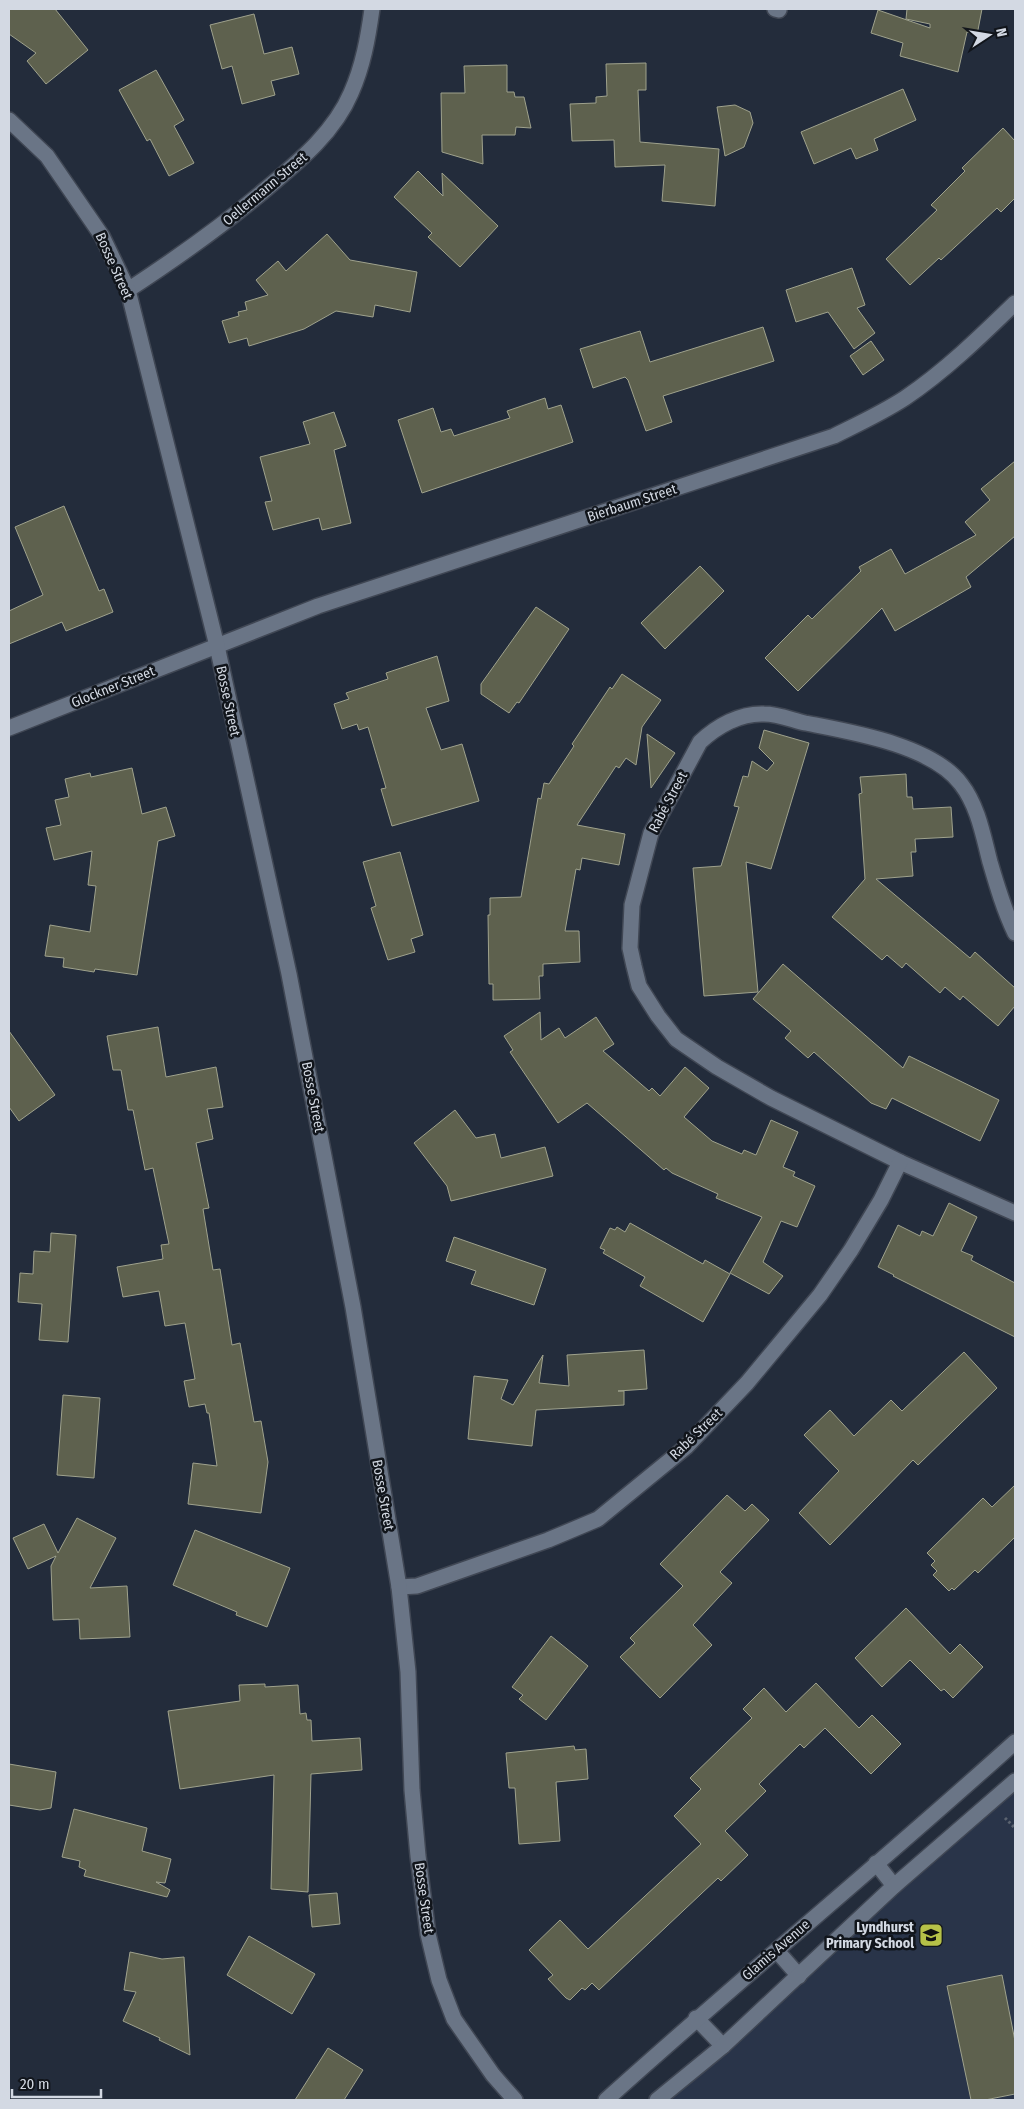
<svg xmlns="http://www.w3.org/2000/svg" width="1024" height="2109" viewBox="0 0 1024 2109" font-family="'Fira Sans Condensed',sans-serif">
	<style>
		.built { fill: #293449 }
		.building { fill: #5e614e; stroke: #9fa28d }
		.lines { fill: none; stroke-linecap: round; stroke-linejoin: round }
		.street-casing { stroke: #404754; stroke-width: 18 }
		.secondary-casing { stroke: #404754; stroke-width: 18 }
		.path { stroke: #5b6370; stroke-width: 3; stroke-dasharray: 2.5 2.5; stroke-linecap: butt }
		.street { stroke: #6a7586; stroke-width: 15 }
		.secondary { stroke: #6a7586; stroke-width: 15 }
		.labels { text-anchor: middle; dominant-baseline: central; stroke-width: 5; stroke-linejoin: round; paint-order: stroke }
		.street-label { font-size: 14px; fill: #d3d9e3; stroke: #11151b }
		.poi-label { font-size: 14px; font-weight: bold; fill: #d3d9e3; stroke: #11151b; text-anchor: end }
	</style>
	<rect width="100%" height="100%" fill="#232c3b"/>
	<!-- built -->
	<path class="built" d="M 1015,1782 L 1015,2100 L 660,2100 Z"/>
	<!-- building -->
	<g class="building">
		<path d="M 9,9 L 55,9 L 88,50 L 46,84 L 27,61 L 36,53 L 9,34 Z"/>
		<path d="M 907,9 L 982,9 L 977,35 L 967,32 L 958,72 L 900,56 L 903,43 L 871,33 L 878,10 L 930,28 L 930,24 L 906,19 Z"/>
		<path d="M 254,14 L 264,54 L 292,47 L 299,74 L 271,81 L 275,95 L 242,104 L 232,66 L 222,69 L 210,25 Z"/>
		<path d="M 646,63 L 646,90 L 638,90 L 640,142 L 719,149 L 715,206 L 662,201 L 665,165 L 615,167 L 614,140 L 572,141 L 570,104 L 596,103 L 596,97 L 607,96 L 606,64 Z"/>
		<path d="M 507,65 L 507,92 L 514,92 L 515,97 L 524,97 L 531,128 L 516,127 L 515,135 L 482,135 L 483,164 L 442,152 L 441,93 L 465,93 L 464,66 Z"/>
		<path d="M 156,70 L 184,120 L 174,126 L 194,163 L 169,176 L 150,139 L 147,141 L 119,90 Z"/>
		<path d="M 903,89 L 916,120 L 874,139 L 878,150 L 856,159 L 851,148 L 814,164 L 801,132 Z"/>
		<path d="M 735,105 L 750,112 L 753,123 L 744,147 L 725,156 L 717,107 Z"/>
		<path d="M 1003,128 L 1015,141 L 1015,198 L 1001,212 L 997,208 L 941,260 L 939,258 L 910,285 L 886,259 L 937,210 L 931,205 L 965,171 L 962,168 Z"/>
		<path d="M 418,171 L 443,196 L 442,173 L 498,226 L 460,267 L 428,237 L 432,233 L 394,197 Z"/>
		<path d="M 327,234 L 350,260 L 417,272 L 410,312 L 375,305 L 373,317 L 336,311 L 304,329 L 249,346 L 247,338 L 229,343 L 222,321 L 239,316 L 238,312 L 247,310 L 245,302 L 268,295 L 256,280 L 278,261 L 286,271 Z"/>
		<path d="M 852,268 L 865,305 L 857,308 L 875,333 L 854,349 L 828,312 L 796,322 L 786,290 Z"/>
		<path d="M 763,327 L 774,361 L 663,396 L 672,422 L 646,431 L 628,380 L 625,377 L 593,388 L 580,349 L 640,331 L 650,362 Z"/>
		<path d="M 871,341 L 884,360 L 863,375 L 850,356 Z"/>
		<path d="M 545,398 L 548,409 L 561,405 L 573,442 L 422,493 L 398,420 L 433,408 L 441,432 L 451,429 L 454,436 L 510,418 L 507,411 Z"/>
		<path d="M 334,412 L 346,446 L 334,450 L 351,523 L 322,530 L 319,518 L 273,530 L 265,502 L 272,501 L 260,457 L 310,444 L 303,422 Z"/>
		<path d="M 1015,461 L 1015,536 L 966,577 L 971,587 L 895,631 L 882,608 L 798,691 L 765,658 L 808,615 L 812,619 L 861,571 L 859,567 L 891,549 L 905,574 L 976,535 L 965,522 L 990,500 L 981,489 Z"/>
		<path d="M 64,506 L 99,591 L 104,589 L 113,612 L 66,631 L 62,622 L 9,644 L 9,611 L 43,595 L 15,527 Z"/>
		<path d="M 700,566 L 724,591 L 665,649 L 641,623 Z"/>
		<path d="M 536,607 L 569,629 L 519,703 L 517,702 L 509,713 L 481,694 L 481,684 Z"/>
		<path d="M 437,656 L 449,701 L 426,708 L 441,750 L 462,744 L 479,801 L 392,826 L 381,789 L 386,788 L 368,727 L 359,730 L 357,724 L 342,729 L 334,704 L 349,699 L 346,693 L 388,679 L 386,673 Z"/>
		<path d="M 622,674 L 661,700 L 642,727 L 636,765 L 626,758 L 619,768 L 616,766 L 577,825 L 625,834 L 619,865 L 582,858 L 580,870 L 576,869 L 565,931 L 579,931 L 580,962 L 543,964 L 543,976 L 539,976 L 540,999 L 493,1000 L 493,984 L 489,984 L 488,915 L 490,915 L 490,898 L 521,897 L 538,798 L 541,799 L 544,783 L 549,784 L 574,746 L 572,744 L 610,687 L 612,689 Z"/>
		<path d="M 764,730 L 809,743 L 771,869 L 746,862 L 758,992 L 704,996 L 693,868 L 721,866 L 739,807 L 734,806 L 743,776 L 748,777 L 752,761 L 767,771 L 774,763 L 759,748 Z"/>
		<path d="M 647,734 L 675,753 L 651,788 Z"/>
		<path d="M 132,768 L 142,814 L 166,807 L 175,836 L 158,841 L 137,975 L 95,969 L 94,972 L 63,967 L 64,958 L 45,956 L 50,925 L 90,932 L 96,886 L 88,885 L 92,851 L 54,860 L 46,828 L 61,825 L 55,800 L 69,797 L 65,779 L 90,773 L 91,777 Z"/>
		<path d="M 906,774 L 907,797 L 912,797 L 913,809 L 951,807 L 953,837 L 915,839 L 916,852 L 911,852 L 913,876 L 876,879 L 970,958 L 975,952 L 1015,988 L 1015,1006 L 998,1026 L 963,996 L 960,1000 L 945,987 L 940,993 L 906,963 L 902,968 L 887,955 L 882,960 L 832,917 L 865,879 L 859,794 L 862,793 L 860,777 Z"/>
		<path d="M 400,852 L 423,935 L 411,939 L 415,952 L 388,960 L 371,908 L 376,906 L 363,862 Z"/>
		<path d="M 783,964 L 903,1068 L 909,1056 L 999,1100 L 980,1141 L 892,1098 L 886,1109 L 871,1103 L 814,1052 L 808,1058 L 785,1038 L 791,1031 L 753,999 Z"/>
		<path d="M 540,1012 L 541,1040 L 559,1028 L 565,1038 L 596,1017 L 614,1044 L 603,1051 L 649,1091 L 652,1088 L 660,1096 L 685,1067 L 709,1088 L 684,1117 L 712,1141 L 742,1154 L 744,1150 L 756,1155 L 771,1120 L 798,1132 L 783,1167 L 795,1172 L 793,1176 L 815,1186 L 797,1227 L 781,1221 L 763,1262 L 783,1276 L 769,1294 L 730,1273 L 762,1217 L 716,1198 L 718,1194 L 672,1173 L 666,1168 L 664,1170 L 587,1103 L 558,1123 L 510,1052 L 513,1050 L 504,1036 Z"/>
		<path d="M 158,1027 L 166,1077 L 216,1067 L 223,1107 L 207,1109 L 213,1139 L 196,1143 L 209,1208 L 203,1209 L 213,1270 L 220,1269 L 232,1345 L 240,1343 L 254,1422 L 261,1421 L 268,1462 L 261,1513 L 188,1504 L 193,1463 L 217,1466 L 209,1413 L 207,1413 L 205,1404 L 189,1407 L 184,1381 L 195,1379 L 185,1323 L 165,1326 L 159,1291 L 123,1297 L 117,1267 L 163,1259 L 161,1245 L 169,1244 L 153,1168 L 145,1170 L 133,1110 L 128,1110 L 121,1070 L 113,1070 L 107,1036 Z"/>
		<path d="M 9,1031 L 55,1095 L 19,1121 L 9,1107 Z"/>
		<path d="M 455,1110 L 476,1138 L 495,1134 L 501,1158 L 545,1147 L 553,1176 L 451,1201 L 447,1186 L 414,1143 Z"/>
		<path d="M 949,1203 L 977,1217 L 961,1251 L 973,1256 L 971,1260 L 1015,1283 L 1015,1337 L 893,1276 L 894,1275 L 878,1267 L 898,1225 L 920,1236 L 922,1231 L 933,1236 Z"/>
		<path d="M 630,1223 L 703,1264 L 705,1260 L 730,1274 L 703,1322 L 640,1286 L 645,1277 L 603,1253 L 605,1250 L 600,1248 L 610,1228 L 615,1230 L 617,1227 L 625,1232 Z"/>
		<path d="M 51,1233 L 76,1235 L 68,1342 L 39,1340 L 42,1304 L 18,1302 L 20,1273 L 33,1274 L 34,1251 L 50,1252 Z"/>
		<path d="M 454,1237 L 546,1269 L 534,1305 L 471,1284 L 476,1271 L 446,1261 Z"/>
		<path d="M 644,1350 L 647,1389 L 618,1391 L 624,1391 L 624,1405 L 536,1410 L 532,1446 L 468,1439 L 474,1376 L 508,1380 L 501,1399 L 513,1405 L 543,1355 L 539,1383 L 569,1386 L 567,1355 Z"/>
		<path d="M 964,1352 L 997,1388 L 918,1465 L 913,1460 L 830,1545 L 799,1513 L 839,1471 L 804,1435 L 830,1410 L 854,1436 L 891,1400 L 902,1411 Z"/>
		<path d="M 63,1395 L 100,1398 L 94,1478 L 57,1475 Z"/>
		<path d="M 1015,1485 L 1015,1537 L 978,1573 L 975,1570 L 954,1590 L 952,1588 L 949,1591 L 933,1575 L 937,1571 L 931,1565 L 935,1561 L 927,1553 L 983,1498 L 992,1507 Z"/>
		<path d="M 727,1495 L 745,1511 L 752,1504 L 769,1520 L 720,1572 L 732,1583 L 693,1625 L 712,1645 L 660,1698 L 620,1657 L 635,1643 L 630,1638 L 683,1586 L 660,1564 Z"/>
		<path d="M 77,1518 L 116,1538 L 90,1588 L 127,1586 L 130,1637 L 80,1639 L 79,1619 L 53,1620 L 51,1566 L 56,1556 L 28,1569 L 13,1538 L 44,1524 L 58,1553 Z"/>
		<path d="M 195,1530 L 290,1568 L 267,1627 L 236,1615 L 237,1612 L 173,1585 Z"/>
		<path d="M 906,1608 L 950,1654 L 960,1644 L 983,1667 L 953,1698 L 944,1689 L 941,1691 L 910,1660 L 882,1687 L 855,1658 Z"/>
		<path d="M 551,1636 L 588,1666 L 546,1720 L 519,1699 L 523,1695 L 512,1687 Z"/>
		<path d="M 816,1683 L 859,1728 L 872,1715 L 901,1744 L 871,1774 L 825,1728 L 804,1748 L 800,1744 L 759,1784 L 766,1791 L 725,1831 L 748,1855 L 721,1881 L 718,1878 L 599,1990 L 592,1983 L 585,1990 L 582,1988 L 570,2000 L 566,1998 L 548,1979 L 553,1975 L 529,1950 L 560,1920 L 588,1949 L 701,1844 L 674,1816 L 701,1789 L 690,1778 L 752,1718 L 743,1709 L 764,1688 L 786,1712 Z"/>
		<path d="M 265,1684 L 265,1687 L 298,1685 L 300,1714 L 306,1713 L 307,1720 L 311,1720 L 312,1741 L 360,1738 L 362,1770 L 311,1774 L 308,1892 L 271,1889 L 274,1775 L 180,1789 L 168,1711 L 240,1701 L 239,1685 Z"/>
		<path d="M 574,1746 L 575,1750 L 586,1749 L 588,1779 L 556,1782 L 560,1841 L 519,1844 L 515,1788 L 509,1788 L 506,1753 Z"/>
		<path d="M 9,1764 L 56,1772 L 51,1808 L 40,1810 L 9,1805 Z"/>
		<path d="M 74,1809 L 147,1828 L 142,1851 L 171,1859 L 165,1883 L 156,1882 L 170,1890 L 167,1897 L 84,1876 L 86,1870 L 79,1867 L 80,1861 L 62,1857 Z"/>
		<path d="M 337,1893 L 340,1924 L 312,1927 L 309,1895 Z"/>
		<path d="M 249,1936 L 315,1974 L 292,2014 L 227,1975 Z"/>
		<path d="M 130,1952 L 162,1959 L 184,1957 L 190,2055 L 159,2040 L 160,2038 L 123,2021 L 136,1992 L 124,1990 Z"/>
		<path d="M 1002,1975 L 1015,2041 L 1015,2094 L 985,2100 L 971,2100 L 947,1986 Z"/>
		<path d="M 328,2048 L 363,2070 L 344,2100 L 295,2100 Z"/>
	</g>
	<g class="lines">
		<!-- street casing -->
		<g class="street-casing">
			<g id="street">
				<path d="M 775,9 L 779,10"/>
				<path d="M 128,290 C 177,258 221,227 266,189 C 298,162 334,133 351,93 C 363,66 368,38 372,9"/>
				<path d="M 9,728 L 318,606 L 834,436 C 858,424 882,413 905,398 C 945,371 980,337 1015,303"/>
				<path d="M 1015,933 C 1004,910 997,886 990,862 C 983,835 978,806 961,784 C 932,745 851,732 805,723 C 792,720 778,714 764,714 C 740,713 717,726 700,742 L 651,833 L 632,905 L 630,948 L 634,966 L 639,986 L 658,1016 L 676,1039 L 717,1067 L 771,1098 L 900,1162 L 1015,1213"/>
				<path d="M 399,1587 L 417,1586 L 548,1540 L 598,1519 L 686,1447 L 747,1383 L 820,1295 L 851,1250 L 881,1200 L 900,1162"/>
			</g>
		</g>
		<!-- secondary casing -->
		<g class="secondary-casing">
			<g id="secondary">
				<path d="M 9,120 L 47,156 L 102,236 L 128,290 L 217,646 L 289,974 L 353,1307 L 399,1587 L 408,1672 L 412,1790 L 418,1856 L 428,1934 L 439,1980 L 454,2019 L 493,2075 L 515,2100"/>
				<path d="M 876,1863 L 894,1886"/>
				<path d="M 777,1951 L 799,1976"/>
				<path d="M 696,2018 L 723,2046"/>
				<path d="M 606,2100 C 740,1979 881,1863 1015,1742"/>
				<path d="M 657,2100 L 723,2046 L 894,1886 L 1015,1781"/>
			</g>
		</g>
		<!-- path -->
		<path class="path" d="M 1005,1818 L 1015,1828"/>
		<!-- street -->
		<use href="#street" class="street"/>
		<!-- secondary -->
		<use href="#secondary" class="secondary"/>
	</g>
	<!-- icons -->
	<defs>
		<g id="school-square" transform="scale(1.25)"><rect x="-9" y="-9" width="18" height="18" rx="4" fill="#b6c148" stroke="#11151b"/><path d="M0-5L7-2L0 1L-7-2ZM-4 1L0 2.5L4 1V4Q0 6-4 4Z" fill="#111"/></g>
	</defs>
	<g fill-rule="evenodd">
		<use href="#school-square" x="931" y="1935"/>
	</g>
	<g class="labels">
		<!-- street labels -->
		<g class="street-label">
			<text transform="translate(265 189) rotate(-40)">Oellermann Street</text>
			<text transform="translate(114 266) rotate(66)">Bosse Street</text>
			<text transform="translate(632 503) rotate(-18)">Bierbaum Street</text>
			<text transform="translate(113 687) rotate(-22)">Glockner Street</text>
			<text transform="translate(228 701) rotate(78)">Bosse Street</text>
			<text transform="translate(668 802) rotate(-62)">Rabé Street</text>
			<text transform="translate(313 1097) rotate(79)">Bosse Street</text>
			<text transform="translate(696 1434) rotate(-44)">Rabé Street</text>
			<text transform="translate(383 1495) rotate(80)">Bosse Street</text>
			<text transform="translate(424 1898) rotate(82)">Bosse Street</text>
			<text transform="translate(776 1950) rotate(-41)">Glamis Avenue</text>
		</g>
		<!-- poi labels -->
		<g class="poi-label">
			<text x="914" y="1927">Lyndhurst<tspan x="914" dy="16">Primary School</tspan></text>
		</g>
	</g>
	<!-- border -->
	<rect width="1024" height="2109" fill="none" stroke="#d3d9e3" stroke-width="20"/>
	<!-- north arrow -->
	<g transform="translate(989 35) rotate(78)" stroke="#11151b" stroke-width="4" paint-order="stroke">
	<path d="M0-4L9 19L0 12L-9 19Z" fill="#d3d9e3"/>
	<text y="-8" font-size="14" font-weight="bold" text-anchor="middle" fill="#d3d9e3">N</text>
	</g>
	<!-- scale -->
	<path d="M12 2089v8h89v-8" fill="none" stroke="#d3d9e3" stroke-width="2.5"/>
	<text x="20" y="2089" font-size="15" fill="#d3d9e3" stroke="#11151b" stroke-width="4" paint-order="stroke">20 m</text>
</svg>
